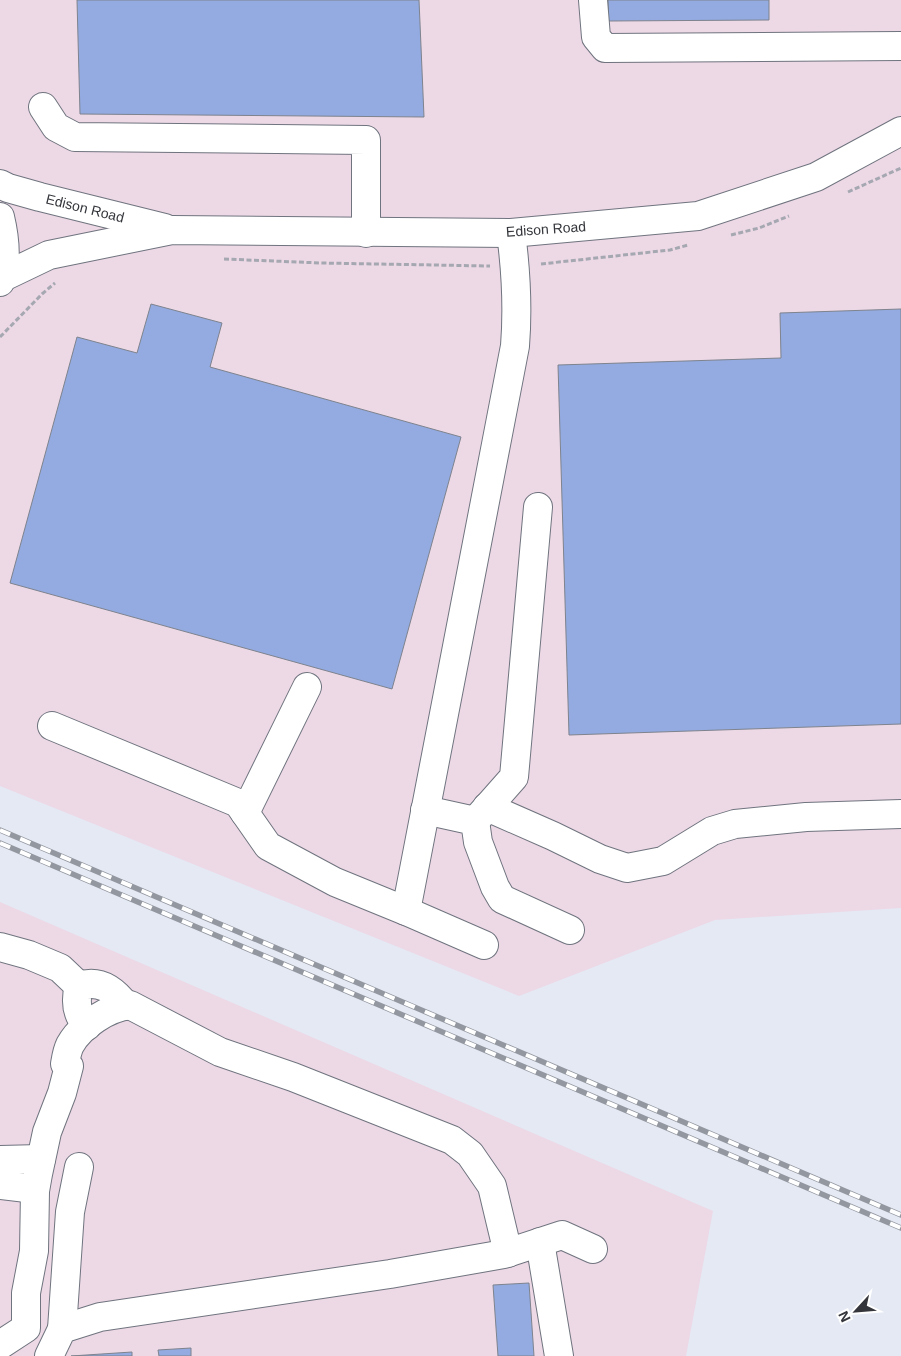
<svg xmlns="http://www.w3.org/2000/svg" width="901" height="1356" viewBox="0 0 901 1356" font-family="Helvetica,sans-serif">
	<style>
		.industrial { fill: #edd8e6 }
		.building { fill: #93abe1; stroke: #7e838d }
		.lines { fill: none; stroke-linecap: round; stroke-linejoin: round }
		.minor-casing { stroke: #6f747e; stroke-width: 30 }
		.path { stroke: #a5a8b1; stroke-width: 3; stroke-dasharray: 5 2.5; stroke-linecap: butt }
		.minor { stroke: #fff; stroke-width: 28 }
		.rail-casing { stroke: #93979f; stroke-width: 5.5 }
		.rail { stroke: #fff; stroke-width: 4; stroke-dasharray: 11; stroke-linecap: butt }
		.labels { text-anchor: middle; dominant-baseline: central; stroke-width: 4; stroke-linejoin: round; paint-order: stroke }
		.street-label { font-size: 14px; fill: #34363b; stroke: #fff }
	</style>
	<rect width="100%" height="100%" fill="#e4e9f4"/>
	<!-- industrial -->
	<g class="industrial">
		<path d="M 0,0 L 901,0 L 901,908 L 715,920 L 519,996 L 0,786 Z"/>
		<path d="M 0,902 L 713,1211 L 686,1356 L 0,1356 Z"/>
	</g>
	<!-- building -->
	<g class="building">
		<path d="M 77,0 L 419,0 L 424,117 L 80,114 Z"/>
		<path d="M 608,0 L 769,0 L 769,20 L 608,21 Z"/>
		<path d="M 151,304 L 222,323 L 210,367 L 461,437 L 392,689 L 10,583 L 77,337 L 137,353 Z"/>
		<path d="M 901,309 L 901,724 L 569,735 L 558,365 L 781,358 L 780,313 Z"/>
		<path d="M 529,1283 L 534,1356 L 498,1356 L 493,1285 Z"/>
		<path d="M 191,1348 L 191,1356 L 159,1356 L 158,1350 Z"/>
		<path d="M 132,1352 L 132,1356 L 71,1356 Z"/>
	</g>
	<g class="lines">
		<!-- minor casing -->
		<g class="minor-casing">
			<g id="minor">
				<path d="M 593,0 L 596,37 L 605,48 L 901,46"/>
				<path d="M 43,107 L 56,127 L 75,137 L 366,140 L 366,233"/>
				<path d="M 0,184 L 8,188 L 40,197 L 165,228"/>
				<path d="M 0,217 C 5,238 8,261 0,282"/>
				<path d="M 1,278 L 49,255 L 172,230 L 511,233 L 698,216 L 816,177 L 901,131"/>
				<path d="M 52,726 L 238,803 L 268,846 L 335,882 L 406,911 L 484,945"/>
				<path d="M 487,807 L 553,836 L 600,859 L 627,868 L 663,861 L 712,831 L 735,824 L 806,817 L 901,814"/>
				<path d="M 425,810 L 475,821 L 478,842 L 495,887 L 502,899 L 570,930"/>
				<path d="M 245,813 L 307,687"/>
				<path d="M 476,820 L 514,777 L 538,507"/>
				<path d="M 406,911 L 515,346 C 518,308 516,271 511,233"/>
				<path d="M 0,947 L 29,955 L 60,968 L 79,986"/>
				<path d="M 87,1026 C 76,1014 75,1001 79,986 C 100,979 114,990 126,1006"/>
				<path d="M 0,1160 L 41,1159"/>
				<path d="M 0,1185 L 35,1189"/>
				<path d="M 540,1242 L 559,1356"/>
				<path d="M 62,1329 L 70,1212 L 79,1167"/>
				<path d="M 0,1345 L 26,1328 L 26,1293 L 34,1251 L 35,1191 L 38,1174 L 47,1132 L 62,1093 L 69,1066 L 65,1064 C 66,1058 67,1051 70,1045 C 81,1025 108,1008 130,1005 L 220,1052 L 293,1077 L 452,1140 L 470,1154 L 492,1186 L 508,1253"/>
				<path d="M 49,1356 L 62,1329 L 100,1317 L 390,1274 L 504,1254 L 562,1235 L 593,1249"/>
			</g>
		</g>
		<!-- path -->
		<g class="path">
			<path d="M 848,192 L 901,168"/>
			<path d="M 731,235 L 759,228 L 789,216"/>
			<path d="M 224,259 L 321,263 L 490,266"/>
			<path d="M 541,264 L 670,250 L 688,245"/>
			<path d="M 0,337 L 42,294 L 55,283"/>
		</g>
		<!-- minor -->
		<use href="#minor" class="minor"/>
		<!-- rail casing -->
		<g class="rail-casing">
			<g id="rail">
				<path d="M 0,830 L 901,1215"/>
				<path d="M 0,843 L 901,1228"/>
			</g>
		</g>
		<!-- rail -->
		<use href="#rail" class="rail"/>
	</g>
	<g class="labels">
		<!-- street labels -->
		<g class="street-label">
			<text transform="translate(85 208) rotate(14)">Edison Road</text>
			<text transform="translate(546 229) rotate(-4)">Edison Road</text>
		</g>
	</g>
	<!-- north arrow -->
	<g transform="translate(856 1311) rotate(244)" stroke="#ffffff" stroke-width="4" paint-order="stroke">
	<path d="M0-4L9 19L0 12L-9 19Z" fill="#34363b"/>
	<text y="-8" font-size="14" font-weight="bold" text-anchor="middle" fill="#34363b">N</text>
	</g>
</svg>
